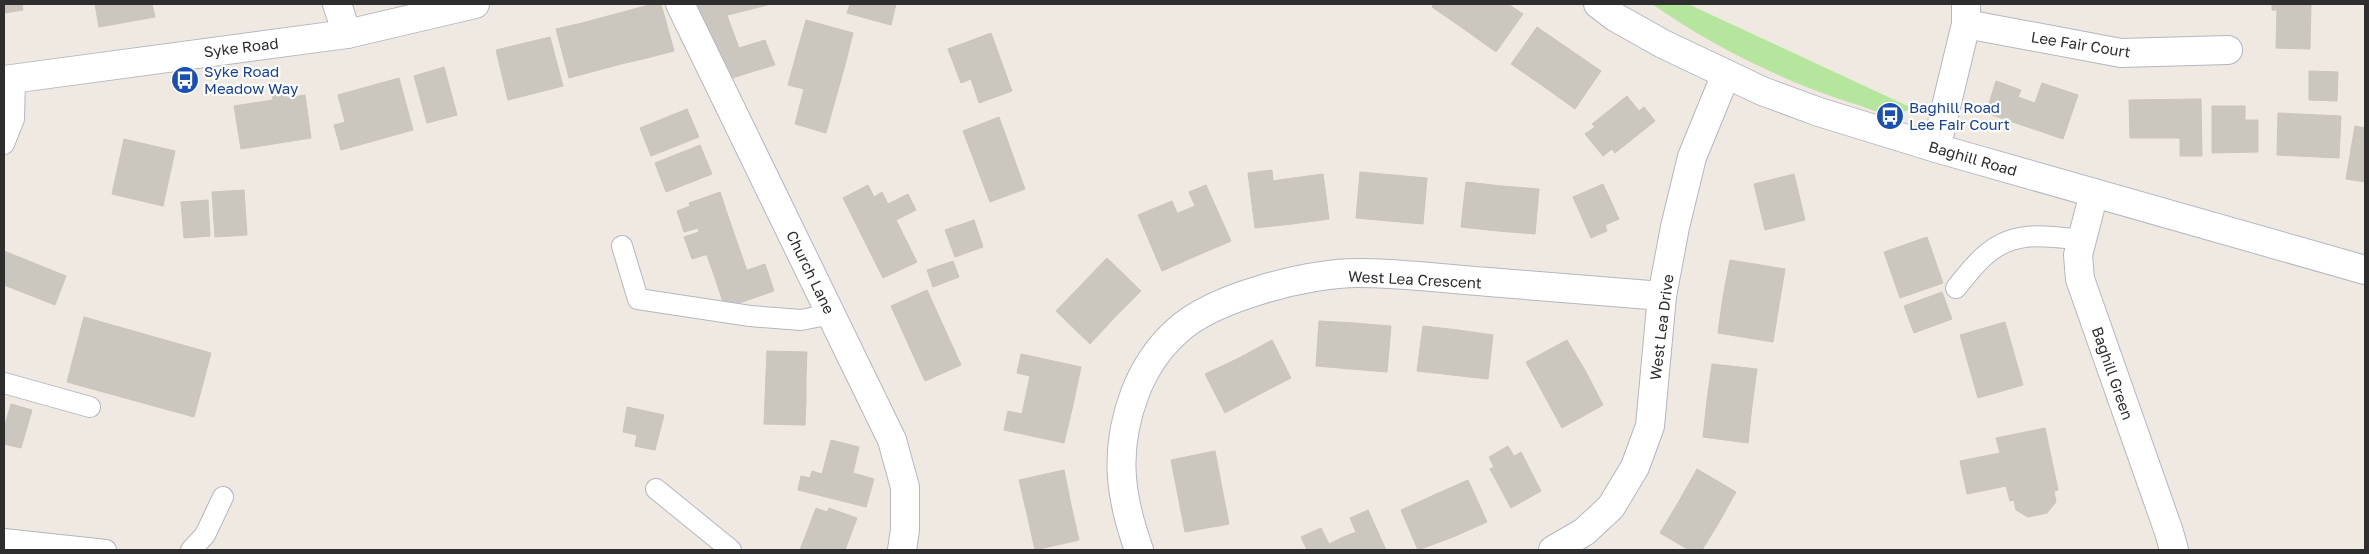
<svg xmlns="http://www.w3.org/2000/svg" width="2369" height="554" viewBox="0 0 2369 554" font-family="'Golos Text',sans-serif">
	<style>
		.green { fill: #b6e59e }
		.building { fill: #cbc7bf; stroke: #cbc5ba }
		.lines { fill: none; stroke-linecap: round; stroke-linejoin: round }
		.lane-casing { stroke: #b4b7c1; stroke-width: 22 }
		.street-casing { stroke: #b4b7c1; stroke-width: 30 }
		.secondary-casing { stroke: #b4b7c1; stroke-width: 30 }
		.lane { stroke: #fff; stroke-width: 20 }
		.street { stroke: #fff; stroke-width: 28 }
		.secondary { stroke: #fff; stroke-width: 28 }
		.labels { text-anchor: middle; dominant-baseline: central; stroke-width: 4.5; stroke-linejoin: round; paint-order: stroke }
		.street-label { font-size: 15px; fill: #2e2e2e; stroke: #fff }
		.transit-label { font-size: 15px; fill: #164399; stroke: #fff; text-anchor: start }
	</style>
	<rect width="100%" height="100%" fill="#efe9e1"/>
	<!-- green -->
	<path class="green" d="M 1652,4 L 1688,4 L 1914,109 C 1907,110 1896,115 1888,114 C 1876,113 1863,106 1851,103 C 1784,82 1709,44 1652,4 Z"/>
	<!-- building -->
	<g class="building">
		<path d="M 4,4 L 22,4 L 23,10 L 4,13 Z"/>
		<path d="M 95,4 L 152,4 L 155,17 L 99,27 Z"/>
		<path d="M 653,4 L 661,4 L 674,51 L 647,58 L 634,9 Z"/>
		<path d="M 689,4 L 742,4 L 744,11 L 727,15 L 729,21 L 700,29 Z"/>
		<path d="M 742,4 L 766,4 L 767,5 L 744,11 Z"/>
		<path d="M 850,4 L 896,4 L 891,25 L 847,13 Z"/>
		<path d="M 1434,4 L 1482,4 L 1464,29 L 1432,7 Z"/>
		<path d="M 1482,4 L 1508,4 L 1523,14 L 1496,52 L 1464,29 Z"/>
		<path d="M 2272,4 L 2311,4 L 2310,49 L 2276,48 L 2277,10 L 2272,10 Z"/>
		<path d="M 634,9 L 647,58 L 621,64 L 608,16 Z"/>
		<path d="M 608,16 L 621,64 L 595,71 L 582,23 Z"/>
		<path d="M 806,20 L 853,33 L 845,65 L 797,52 Z"/>
		<path d="M 729,21 L 739,48 L 711,56 L 700,29 Z"/>
		<path d="M 582,23 L 595,71 L 569,78 L 556,29 Z"/>
		<path d="M 1537,27 L 1569,49 L 1543,86 L 1511,64 Z"/>
		<path d="M 991,33 L 1012,91 L 979,103 L 971,79 L 961,83 L 948,49 Z"/>
		<path d="M 550,37 L 563,86 L 508,100 L 496,50 Z"/>
		<path d="M 765,40 L 775,65 L 748,73 L 739,48 Z"/>
		<path d="M 739,48 L 748,73 L 723,81 L 711,56 Z"/>
		<path d="M 1569,49 L 1601,71 L 1575,109 L 1543,86 Z"/>
		<path d="M 797,52 L 845,65 L 836,97 L 788,85 Z"/>
		<path d="M 444,67 L 457,115 L 427,123 L 414,76 Z"/>
		<path d="M 2309,71 L 2338,72 L 2337,101 L 2309,100 Z"/>
		<path d="M 399,78 L 413,130 L 341,150 L 334,125 L 345,122 L 338,95 Z"/>
		<path d="M 1996,81 L 2021,90 L 2018,97 L 2035,103 L 2042,83 L 2078,95 L 2063,139 L 1986,113 Z"/>
		<path d="M 804,89 L 836,97 L 826,133 L 795,124 Z"/>
		<path d="M 286,93 L 287,98 L 305,95 L 311,138 L 241,149 L 234,106 L 273,100 L 272,95 Z"/>
		<path d="M 1627,96 L 1639,111 L 1644,107 L 1655,121 L 1615,153 L 1612,149 L 1603,156 L 1585,134 L 1595,127 L 1592,124 Z"/>
		<path d="M 2201,99 L 2202,156 L 2180,156 L 2180,138 L 2130,138 L 2129,100 Z"/>
		<path d="M 2212,106 L 2245,106 L 2245,120 L 2258,120 L 2258,152 L 2212,153 Z"/>
		<path d="M 687,109 L 699,137 L 651,156 L 640,128 Z"/>
		<path d="M 2278,113 L 2341,116 L 2339,158 L 2277,155 Z"/>
		<path d="M 999,117 L 1025,189 L 990,202 L 963,131 Z"/>
		<path d="M 2355,126 L 2365,128 L 2365,182 L 2346,179 Z"/>
		<path d="M 124,139 L 175,151 L 163,206 L 112,194 Z"/>
		<path d="M 700,145 L 712,174 L 666,192 L 655,163 Z"/>
		<path d="M 1272,170 L 1273,181 L 1286,179 L 1292,224 L 1255,228 L 1248,173 Z"/>
		<path d="M 1360,172 L 1393,175 L 1389,221 L 1356,218 Z"/>
		<path d="M 1323,174 L 1329,219 L 1292,224 L 1286,179 Z"/>
		<path d="M 1794,174 L 1805,220 L 1765,230 L 1754,184 Z"/>
		<path d="M 1393,175 L 1427,178 L 1423,224 L 1389,221 Z"/>
		<path d="M 1466,182 L 1502,186 L 1498,231 L 1461,227 Z"/>
		<path d="M 1603,184 L 1619,219 L 1605,225 L 1607,231 L 1591,238 L 1573,197 Z"/>
		<path d="M 868,185 L 874,197 L 882,192 L 888,204 L 908,194 L 916,210 L 896,220 L 917,262 L 883,278 L 843,198 Z"/>
		<path d="M 1206,185 L 1231,241 L 1196,256 L 1178,213 L 1195,206 L 1189,192 Z"/>
		<path d="M 1502,186 L 1539,189 L 1535,234 L 1498,231 Z"/>
		<path d="M 244,190 L 247,235 L 215,237 L 212,192 Z"/>
		<path d="M 720,192 L 729,219 L 684,232 L 677,211 L 690,206 L 689,203 Z"/>
		<path d="M 208,200 L 210,236 L 184,238 L 181,202 Z"/>
		<path d="M 1172,201 L 1196,256 L 1162,271 L 1138,215 Z"/>
		<path d="M 729,219 L 738,245 L 692,259 L 684,237 L 699,232 L 698,229 Z"/>
		<path d="M 974,220 L 983,247 L 955,257 L 945,230 Z"/>
		<path d="M 1927,237 L 1943,283 L 1900,298 L 1884,252 Z"/>
		<path d="M 738,245 L 747,271 L 716,281 L 707,255 Z"/>
		<path d="M 4,251 L 66,276 L 55,305 L 4,285 Z"/>
		<path d="M 1107,258 L 1141,291 L 1115,317 L 1082,284 Z"/>
		<path d="M 1730,260 L 1785,269 L 1779,305 L 1723,297 Z"/>
		<path d="M 953,261 L 959,277 L 933,287 L 927,270 Z"/>
		<path d="M 765,264 L 774,291 L 725,308 L 716,281 Z"/>
		<path d="M 1082,284 L 1115,317 L 1090,344 L 1056,311 Z"/>
		<path d="M 927,290 L 961,365 L 925,381 L 891,306 Z"/>
		<path d="M 1942,292 L 1952,319 L 1914,333 L 1904,306 Z"/>
		<path d="M 1723,297 L 1779,305 L 1773,342 L 1718,333 Z"/>
		<path d="M 84,317 L 211,353 L 194,417 L 67,382 Z"/>
		<path d="M 1319,321 L 1354,323 L 1351,369 L 1316,366 Z"/>
		<path d="M 2005,322 L 2023,385 L 1978,398 L 1960,335 Z"/>
		<path d="M 1354,323 L 1391,326 L 1387,372 L 1351,369 Z"/>
		<path d="M 1423,326 L 1458,330 L 1452,375 L 1417,371 Z"/>
		<path d="M 1458,330 L 1493,335 L 1488,379 L 1452,375 Z"/>
		<path d="M 1272,340 L 1291,378 L 1258,395 L 1239,358 Z"/>
		<path d="M 1567,340 L 1586,372 L 1544,395 L 1526,362 Z"/>
		<path d="M 767,351 L 807,352 L 806,376 L 766,375 Z"/>
		<path d="M 1021,354 L 1081,367 L 1073,405 L 1026,395 L 1030,376 L 1017,373 Z"/>
		<path d="M 1239,358 L 1258,395 L 1225,413 L 1205,374 Z"/>
		<path d="M 1712,364 L 1757,369 L 1752,406 L 1707,400 Z"/>
		<path d="M 1586,372 L 1603,405 L 1562,428 L 1544,395 Z"/>
		<path d="M 766,375 L 806,376 L 806,401 L 765,399 Z"/>
		<path d="M 1026,395 L 1073,405 L 1064,443 L 1004,430 L 1008,411 L 1022,414 Z"/>
		<path d="M 765,399 L 806,401 L 805,425 L 764,424 Z"/>
		<path d="M 1707,400 L 1752,406 L 1748,443 L 1703,437 Z"/>
		<path d="M 11,404 L 32,410 L 21,448 L 4,444 L 4,428 Z"/>
		<path d="M 627,407 L 664,415 L 655,450 L 635,446 L 637,435 L 623,432 Z"/>
		<path d="M 2045,428 L 2058,490 L 2054,491 L 2056,502 L 2047,513 L 2028,517 L 2016,510 L 2014,500 L 2010,501 L 2006,486 L 1967,494 L 1960,461 L 2000,453 L 1996,438 Z"/>
		<path d="M 831,440 L 859,447 L 853,473 L 874,479 L 866,507 L 798,490 L 801,476 L 810,478 L 812,471 L 822,474 Z"/>
		<path d="M 1508,446 L 1514,456 L 1521,452 L 1541,491 L 1511,508 L 1490,469 L 1494,467 L 1489,457 Z"/>
		<path d="M 1215,451 L 1222,488 L 1178,496 L 1171,460 Z"/>
		<path d="M 1697,469 L 1736,492 L 1718,524 L 1679,501 Z"/>
		<path d="M 1064,470 L 1071,505 L 1027,514 L 1019,480 Z"/>
		<path d="M 1468,480 L 1487,522 L 1453,537 L 1434,495 Z"/>
		<path d="M 1222,488 L 1229,524 L 1185,532 L 1178,496 Z"/>
		<path d="M 1434,495 L 1453,537 L 1418,550 L 1401,510 Z"/>
		<path d="M 1679,501 L 1718,524 L 1702,550 L 1689,550 L 1660,533 Z"/>
		<path d="M 1071,505 L 1079,540 L 1035,550 L 1027,514 Z"/>
		<path d="M 816,508 L 827,512 L 829,508 L 857,518 L 845,550 L 800,550 Z"/>
		<path d="M 1368,510 L 1386,550 L 1346,550 L 1341,538 L 1356,532 L 1350,518 Z"/>
		<path d="M 1321,528 L 1329,544 L 1341,538 L 1346,550 L 1307,550 L 1301,537 Z"/>
	</g>
	<g class="lines">
		<!-- lane casing -->
		<g class="lane-casing">
			<g id="lane">
				<path d="M 4,144 L 14,119 L 15,78"/>
				<path d="M 622,246 L 638,299 L 750,316 L 801,320 L 831,314"/>
				<path d="M 1956,288 C 1966,276 1976,262 1988,253 C 2015,230 2048,236 2081,240"/>
				<path d="M 4,383 L 90,407"/>
				<path d="M 656,489 L 731,550"/>
				<path d="M 4,539 L 106,550"/>
				<path d="M 191,550 L 205,535 L 223,497"/>
			</g>
		</g>
		<!-- street casing -->
		<g class="street-casing">
			<g id="street">
				<path d="M 337,4 L 347,34"/>
				<path d="M 680,4 L 892,440 L 905,487 L 905,530 L 902,550"/>
				<path d="M 1966,24 L 2121,53 L 2228,50"/>
				<path d="M 1936,148 L 1966,24 L 1966,4"/>
				<path d="M 2094,193 L 2078,255 L 2080,279 L 2169,532 L 2174,550"/>
				<path d="M 1139,550 C 1119,494 1114,449 1135,393 C 1144,370 1159,347 1177,331 C 1213,297 1309,273 1358,273 C 1401,273 1446,279 1489,282 C 1547,287 1605,291 1662,296"/>
				<path d="M 1553,550 L 1584,532 L 1611,507 L 1635,467 L 1650,426 L 1662,296 L 1675,227 L 1692,157 L 1726,74"/>
			</g>
		</g>
		<!-- secondary casing -->
		<g class="secondary-casing">
			<g id="secondary">
				<path d="M 1598,4 L 1615,17 L 1663,44 L 1762,91 L 1819,112 L 1936,148 L 2365,270"/>
				<path d="M 4,80 L 347,34 L 475,4"/>
			</g>
		</g>
		<!-- lane -->
		<use href="#lane" class="lane"/>
		<!-- street -->
		<use href="#street" class="street"/>
		<!-- secondary -->
		<use href="#secondary" class="secondary"/>
	</g>
	<!-- icons -->
	<defs>
		<g id="bus-disc" transform="scale(1.4375)"><circle r="9.5" fill="#1a4fb4" stroke="#fff"/><path d="M-5-6H5V4H4V6H2V4H-2V6H-4V4H-5ZM-3.5-4V0h7V-4ZM-3.5 1.2v1.5H-2V1.2ZM2 1.2v1.5H3.5V1.2Z" fill="#fff"/></g>
	</defs>
	<g fill-rule="evenodd">
		<use href="#bus-disc" x="185" y="80"/>
		<use href="#bus-disc" x="1890" y="116"/>
	</g>
	<g class="labels">
		<!-- street labels -->
		<g class="street-label">
			<text transform="translate(2081 44) rotate(9)">Lee Fair Court</text>
			<text transform="translate(241 47) rotate(-7)">Syke Road</text>
			<text transform="translate(1973 158) rotate(16)">Baghill Road</text>
			<text transform="translate(811 272) rotate(64)">Church Lane</text>
			<text transform="translate(1415 279) rotate(3)">West Lea Crescent</text>
			<text transform="translate(1661 327) rotate(-83)">West Lea Drive</text>
			<text transform="translate(2113 373) rotate(71)">Baghill Green</text>
		</g>
		<!-- transit labels -->
		<g class="transit-label">
			<text x="204" y="71">Syke Road<tspan x="204" dy="17">Meadow Way</tspan></text>
			<text x="1909" y="107">Baghill Road<tspan x="1909" dy="17">Lee Fair Court</tspan></text>
		</g>
	</g>
	<!-- border -->
	<rect width="2369" height="554" fill="none" stroke="#2e2e2e" stroke-width="10"/>
</svg>
